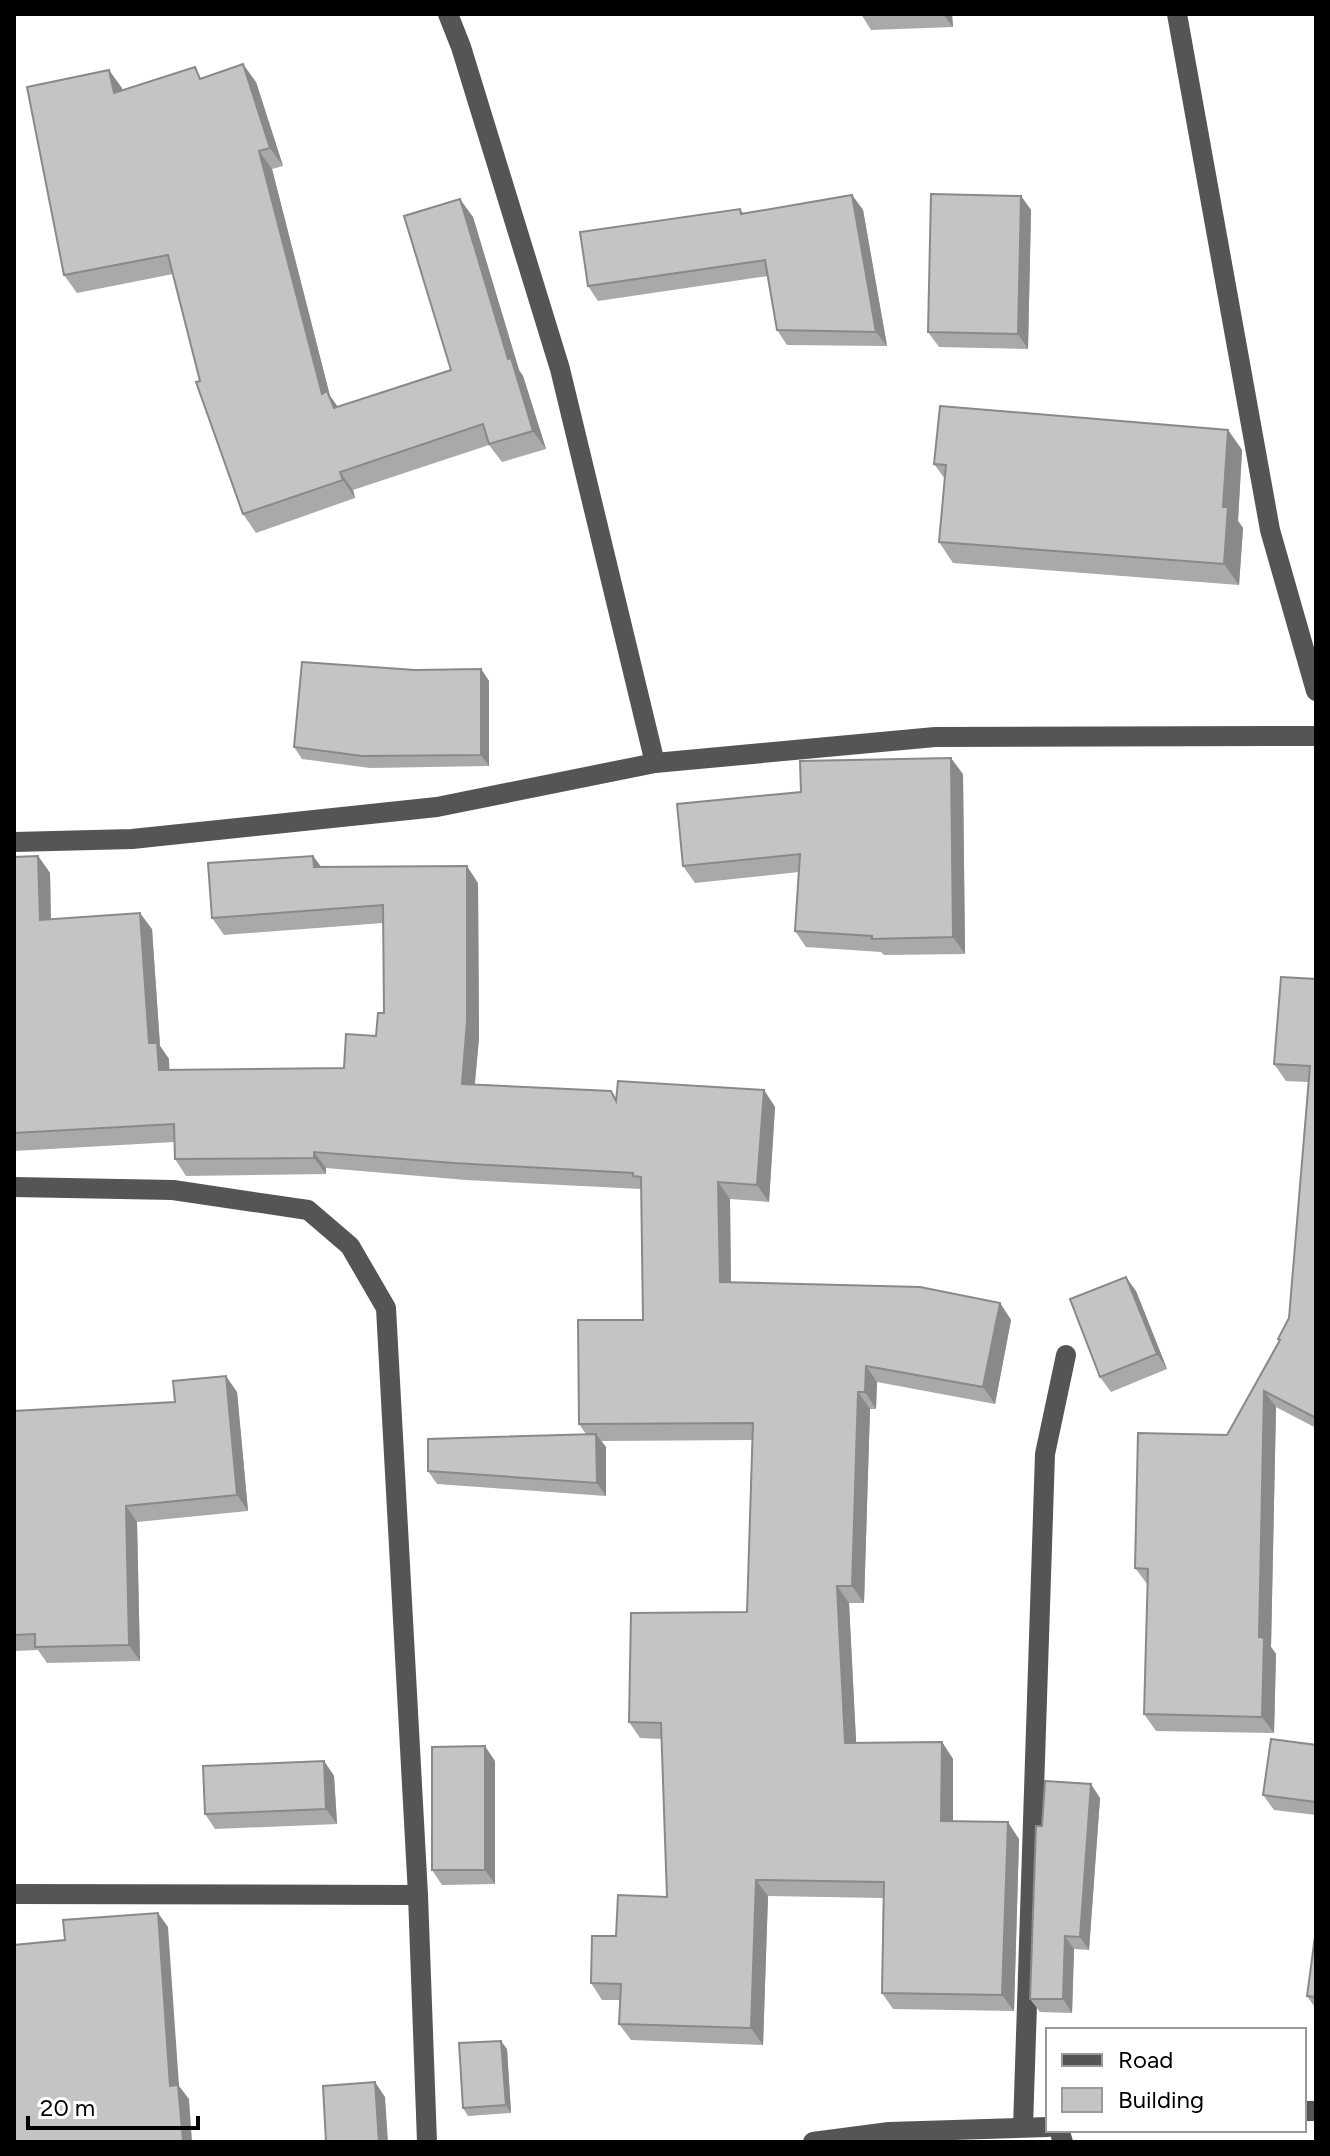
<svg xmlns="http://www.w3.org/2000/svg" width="1330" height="2156" viewBox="0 0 1330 2156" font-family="Figtree,sans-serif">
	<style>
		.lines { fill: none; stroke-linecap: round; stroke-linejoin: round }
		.minor { stroke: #555; stroke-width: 20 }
		.wall { fill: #a9a9a9 }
		.shaded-wall { fill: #898989 }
		.building { fill: #c4c4c4; stroke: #898989; stroke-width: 2 }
	</style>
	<rect width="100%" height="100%" fill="#fff"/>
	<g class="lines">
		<!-- minor -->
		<g class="minor">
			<path d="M 448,14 L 461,47 L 560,369 L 655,763"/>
			<path d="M 1177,14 L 1270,530 L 1316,691"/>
			<path d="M 14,842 L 132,839 L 437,807 L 655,763 L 935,737 L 1316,736"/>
			<path d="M 14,1187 L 173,1190 L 308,1210 L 350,1246 L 386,1308 L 418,1895 L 427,2142"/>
			<path d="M 14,1894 L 418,1895"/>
			<path d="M 1304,2111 L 1316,2111"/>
			<path d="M 1023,2127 L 1045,1454 L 1066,1355"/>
			<path d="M 1059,2130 L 1063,2142"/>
			<path d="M 813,2142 L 889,2132 L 1048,2127"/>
		</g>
	</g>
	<!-- wall -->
	<g class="wall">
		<path d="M 861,14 L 952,14 L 953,27 L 871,30 Z"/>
		<path d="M 109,70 L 122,90 L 203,78 L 256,82 L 283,166 L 272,169 L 330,396 L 338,407 L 451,370 L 473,217 L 519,370 L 523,376 L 546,449 L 502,462 L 489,445 L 353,490 L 355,498 L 256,533 L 243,514 L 200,381 L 173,274 L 77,293 L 64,275 Z"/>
		<path d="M 852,195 L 863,210 L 887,346 L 787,345 L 777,330 L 768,276 L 598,301 L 588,286 L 740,209 L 744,214 Z"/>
		<path d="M 1021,196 L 1031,210 L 1028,349 L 939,347 L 928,332 Z"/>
		<path d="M 1228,430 L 1242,450 L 1238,521 L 1243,528 L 1239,585 L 953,563 L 939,542 L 945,479 L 934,464 Z"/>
		<path d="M 481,669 L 489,681 L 489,766 L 370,768 L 302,759 L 294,747 L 415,670 Z"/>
		<path d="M 963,774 L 965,954 L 884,955 L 881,952 L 806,947 L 795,931 L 799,872 L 695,883 L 683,866 L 801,792 Z"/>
		<path d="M 38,856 L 50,873 L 51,919 L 152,929 L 160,1046 L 169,1059 L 169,1070 L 344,1068 L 376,1036 L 384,1013 L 383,923 L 224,935 L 212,918 L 313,856 L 321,867 L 478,883 L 479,1038 L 475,1084 L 611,1091 L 616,1099 L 764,1090 L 775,1107 L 769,1202 L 730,1199 L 731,1282 L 1000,1303 L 1011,1320 L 995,1404 L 877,1382 L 876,1409 L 870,1409 L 864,1603 L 849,1603 L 856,1743 L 942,1742 L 953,1759 L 953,1821 L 1019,1839 L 1014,2011 L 893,2009 L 882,1993 L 883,1898 L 768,1896 L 763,2045 L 631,2040 L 619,2024 L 620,2000 L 602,2000 L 591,1983 L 616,1936 L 667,1897 L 662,1739 L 640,1738 L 629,1722 L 747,1612 L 752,1440 L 601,1441 L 606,1447 L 606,1496 L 437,1484 L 428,1471 L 586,1434 L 579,1424 L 643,1320 L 641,1189 L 466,1180 L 326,1168 L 326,1174 L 186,1176 L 175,1159 L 174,1142 L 14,1151 L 14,857 Z"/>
		<path d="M 1316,979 L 1316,1428 L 1276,1407 L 1271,1647 L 1276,1654 L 1274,1733 L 1156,1731 L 1144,1714 L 1148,1585 L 1135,1568 L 1227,1435 L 1280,1341 L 1278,1339 L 1289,1318 L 1308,1082 L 1286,1081 L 1274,1064 Z"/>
		<path d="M 1136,1291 L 1167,1369 L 1111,1392 L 1100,1377 Z"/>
		<path d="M 237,1392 L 248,1511 L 137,1522 L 140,1661 L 47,1663 L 38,1650 L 14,1651 L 14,1411 L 175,1402 Z"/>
		<path d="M 1316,1745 L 1316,1815 L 1274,1810 L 1263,1795 Z"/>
		<path d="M 324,1761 L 334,1776 L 337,1824 L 215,1829 L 205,1814 Z"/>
		<path d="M 495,1761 L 495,1884 L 442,1885 L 432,1870 Z"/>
		<path d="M 1100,1798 L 1089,1950 L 1074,1949 L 1072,2013 L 1040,2012 L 1030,1999 L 1042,1826 Z"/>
		<path d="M 1316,1929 L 1316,2009 L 1307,1996 Z"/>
		<path d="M 507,2049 L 511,2113 L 468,2116 L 463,2108 Z"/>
	</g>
	<!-- shaded-wall -->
	<g class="shaded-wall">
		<path d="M 943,14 L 952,14 L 953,27 Z"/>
		<path d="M 243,64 L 256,82 L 283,166 L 270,148 Z"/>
		<path d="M 109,70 L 122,88 L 126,111 L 114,93 Z"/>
		<path d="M 259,151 L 272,169 L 330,396 L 340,410 L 334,408 L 322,394 Z"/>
		<path d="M 852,195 L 863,210 L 887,346 L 876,332 Z"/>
		<path d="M 1021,196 L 1031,210 L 1028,349 L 1018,334 Z"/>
		<path d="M 460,199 L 473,217 L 519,370 L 523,376 L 546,449 L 533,431 L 508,359 Z"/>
		<path d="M 1228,430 L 1242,450 L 1238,521 L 1243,528 L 1239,585 L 1224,564 L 1223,507 Z"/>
		<path d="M 340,472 L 353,490 L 355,498 L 343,480 Z"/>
		<path d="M 481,669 L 489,681 L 489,766 L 481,755 Z"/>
		<path d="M 951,758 L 963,774 L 965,954 L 953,937 Z"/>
		<path d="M 38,856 L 50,873 L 51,936 L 40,920 Z"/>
		<path d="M 313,856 L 325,872 L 314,867 Z"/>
		<path d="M 467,866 L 478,883 L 479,1038 L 473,1100 L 462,1084 Z"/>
		<path d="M 140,913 L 152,929 L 160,1046 L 169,1059 L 170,1086 L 159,1070 L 149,1043 Z"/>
		<path d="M 764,1090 L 775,1107 L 769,1202 L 757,1185 Z"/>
		<path d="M 314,1152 L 326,1168 L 326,1174 L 314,1158 Z"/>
		<path d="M 718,1182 L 730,1199 L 731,1298 L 720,1282 Z"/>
		<path d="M 1126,1277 L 1136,1291 L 1167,1369 L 1157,1354 Z"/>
		<path d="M 1000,1303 L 1011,1320 L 995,1404 L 983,1387 Z"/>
		<path d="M 866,1366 L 877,1382 L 876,1409 L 865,1392 Z"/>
		<path d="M 226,1376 L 237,1392 L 248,1511 L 237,1495 Z"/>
		<path d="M 1264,1391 L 1276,1407 L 1271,1647 L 1276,1654 L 1274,1733 L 1262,1717 L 1259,1637 Z"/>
		<path d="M 858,1392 L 870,1409 L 864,1603 L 852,1586 Z"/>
		<path d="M 596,1434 L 606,1447 L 606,1496 L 597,1483 Z"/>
		<path d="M 126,1506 L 137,1522 L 140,1661 L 129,1645 Z"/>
		<path d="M 837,1586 L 849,1603 L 857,1759 L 845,1743 Z"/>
		<path d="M 942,1742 L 953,1759 L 953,1838 L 941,1821 Z"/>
		<path d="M 485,1746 L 495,1761 L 495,1884 L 485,1870 Z"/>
		<path d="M 324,1761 L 334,1776 L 337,1824 L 326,1809 Z"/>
		<path d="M 1091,1784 L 1100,1798 L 1089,1950 L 1080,1937 Z"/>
		<path d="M 1008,1822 L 1019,1839 L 1014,2011 L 1002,1995 Z"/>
		<path d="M 756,1880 L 768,1896 L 763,2045 L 751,2028 Z"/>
		<path d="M 158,1913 L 168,1927 L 179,2086 L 189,2099 L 192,2142 L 183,2142 L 170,2086 Z"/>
		<path d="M 1065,1936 L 1074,1949 L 1072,2013 L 1063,1999 Z"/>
		<path d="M 501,2041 L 507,2049 L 511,2113 L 506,2105 Z"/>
		<path d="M 375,2082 L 385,2097 L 388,2142 L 379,2142 Z"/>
	</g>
	<!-- building -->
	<g class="building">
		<path d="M 861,14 L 898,14 L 861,15 Z"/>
		<path d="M 243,64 L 270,148 L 259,151 L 322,394 L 327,391 L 334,408 L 451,370 L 404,216 L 460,199 L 508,359 L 511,358 L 533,431 L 489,444 L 483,424 L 340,472 L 343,480 L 243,514 L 196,382 L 200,381 L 168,255 L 64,275 L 27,87 L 109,70 L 114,93 L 195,67 L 200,79 Z"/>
		<path d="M 931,194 L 1021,196 L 1018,334 L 928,332 Z"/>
		<path d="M 852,195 L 876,332 L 777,330 L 765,260 L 588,286 L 580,232 L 740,209 L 741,214 Z"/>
		<path d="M 940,406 L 1228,430 L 1223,507 L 1228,507 L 1224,564 L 939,542 L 946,465 L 934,464 Z"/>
		<path d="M 302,662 L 415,670 L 481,669 L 481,755 L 362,756 L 294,747 Z"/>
		<path d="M 951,758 L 953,937 L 872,939 L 872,936 L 795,931 L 800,854 L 683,866 L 677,804 L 801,792 L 800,761 Z"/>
		<path d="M 38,856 L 40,920 L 140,913 L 149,1043 L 157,1043 L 159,1070 L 344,1068 L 346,1034 L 376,1036 L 378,1013 L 384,1013 L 383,905 L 212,918 L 208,863 L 313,856 L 314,867 L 467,866 L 467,1021 L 462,1084 L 611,1091 L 616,1101 L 618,1081 L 764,1090 L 757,1185 L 718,1182 L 720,1282 L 920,1287 L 1000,1303 L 983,1387 L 866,1366 L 865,1392 L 858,1392 L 852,1586 L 837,1586 L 845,1743 L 942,1742 L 941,1821 L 1008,1822 L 1002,1995 L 882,1993 L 884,1882 L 756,1880 L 751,2028 L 619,2024 L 621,1984 L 591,1983 L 592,1936 L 616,1936 L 618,1895 L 667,1897 L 661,1723 L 629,1722 L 631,1613 L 747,1612 L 753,1423 L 579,1424 L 578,1320 L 643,1320 L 641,1177 L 633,1176 L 633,1173 L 454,1163 L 314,1152 L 314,1158 L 175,1159 L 174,1124 L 14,1133 L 14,857 Z"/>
		<path d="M 1281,977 L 1316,979 L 1316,1418 L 1264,1391 L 1259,1637 L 1264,1638 L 1262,1717 L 1144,1714 L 1148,1569 L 1135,1568 L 1138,1433 L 1227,1435 L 1280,1340 L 1278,1339 L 1289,1318 L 1310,1066 L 1274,1064 Z"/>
		<path d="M 1126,1277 L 1157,1354 L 1100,1377 L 1070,1299 Z"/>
		<path d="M 226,1376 L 237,1495 L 126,1506 L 129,1645 L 35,1647 L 35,1634 L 14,1635 L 14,1411 L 175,1402 L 173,1381 Z"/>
		<path d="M 596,1434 L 597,1483 L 428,1471 L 428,1439 Z"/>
		<path d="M 1271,1739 L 1316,1745 L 1316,1802 L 1263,1795 Z"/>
		<path d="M 485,1746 L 485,1870 L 432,1870 L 432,1747 Z"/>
		<path d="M 324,1761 L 326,1809 L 205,1814 L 203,1766 Z"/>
		<path d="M 1045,1781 L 1091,1784 L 1080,1937 L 1065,1936 L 1063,1999 L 1030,1999 L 1036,1826 L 1042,1826 Z"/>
		<path d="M 158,1913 L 170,2086 L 178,2085 L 183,2142 L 14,2142 L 14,1945 L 65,1940 L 63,1920 Z"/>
		<path d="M 1316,1929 L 1316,1997 L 1307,1996 Z"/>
		<path d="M 501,2041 L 506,2105 L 463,2108 L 459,2043 Z"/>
		<path d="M 375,2082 L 379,2142 L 326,2142 L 323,2086 Z"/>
	</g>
	<!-- border -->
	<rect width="1330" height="2156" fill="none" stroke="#000000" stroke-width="32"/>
	<!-- legend -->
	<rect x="1046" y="2028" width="260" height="104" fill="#ffffff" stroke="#999999" stroke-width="2"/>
	<rect x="1062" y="2054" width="40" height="12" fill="#555555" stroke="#999999" stroke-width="2"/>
	<text x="1118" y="2068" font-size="24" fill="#000000">Road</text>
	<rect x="1062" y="2088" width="40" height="24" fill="#c4c4c4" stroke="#999999" stroke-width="2"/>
	<text x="1118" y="2108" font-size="24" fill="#000000">Building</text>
	<!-- scale -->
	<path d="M28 2116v12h170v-12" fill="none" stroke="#000000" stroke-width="4"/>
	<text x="40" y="2116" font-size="24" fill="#000000" stroke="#ffffff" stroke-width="6" paint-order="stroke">20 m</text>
</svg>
